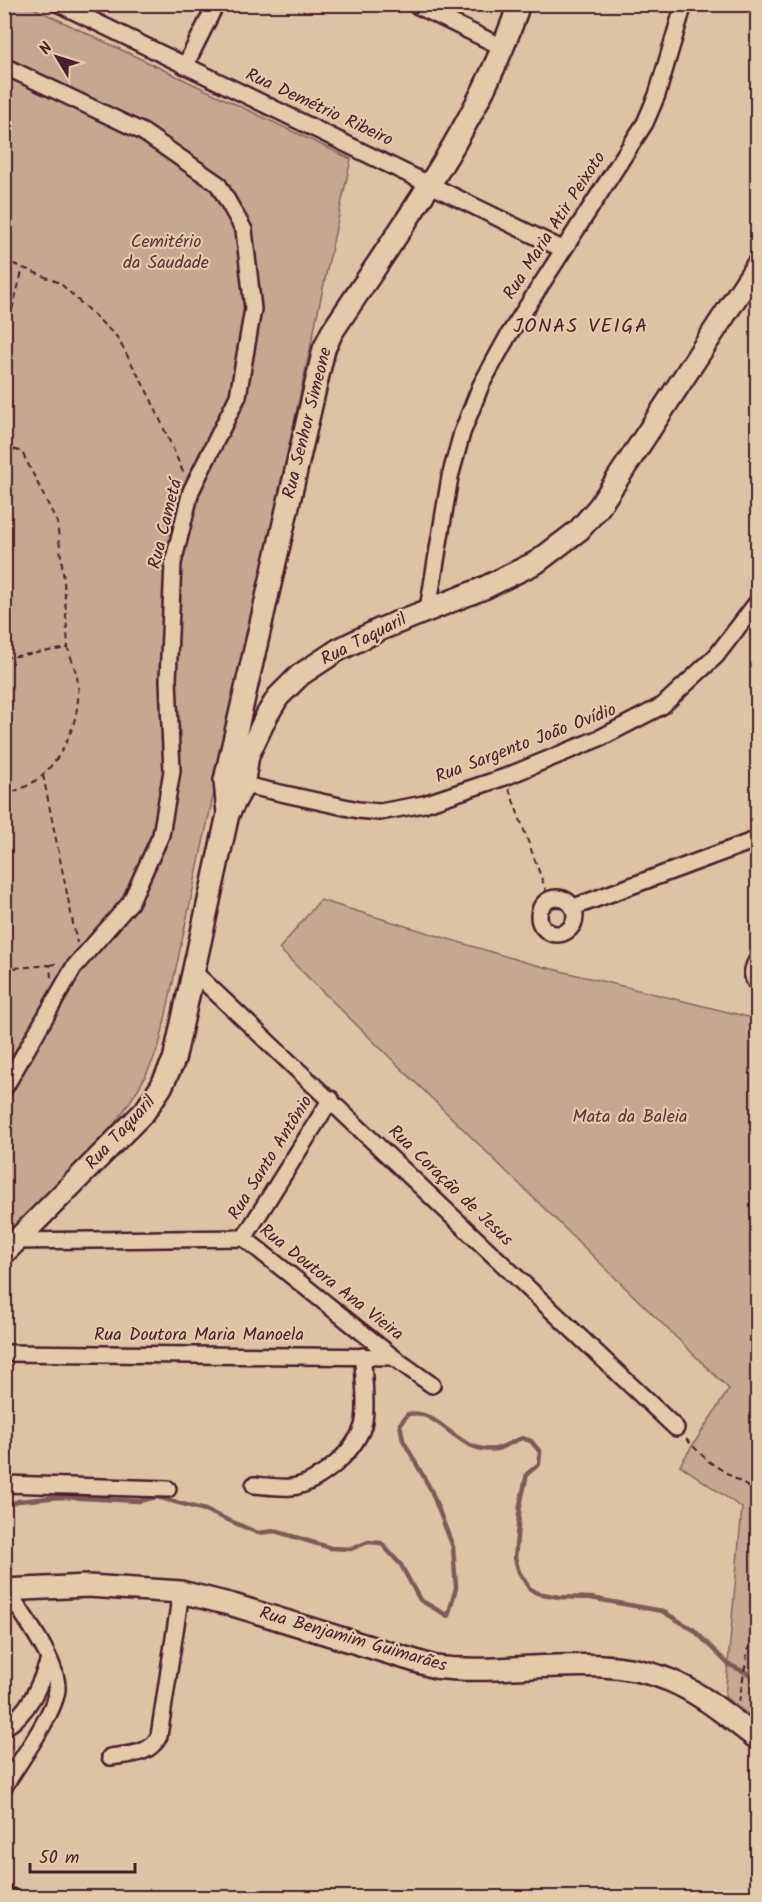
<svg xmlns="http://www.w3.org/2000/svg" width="762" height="1902" viewBox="0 0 762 1902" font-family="Kalam,sans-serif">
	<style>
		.green { fill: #c4a891; stroke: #87645e; stroke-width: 1.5 }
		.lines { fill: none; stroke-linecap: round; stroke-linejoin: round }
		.stream { stroke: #7e5a57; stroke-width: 4.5 }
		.street-casing { stroke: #4a1f2b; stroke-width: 20 }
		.secondary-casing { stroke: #4a1f2b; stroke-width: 26 }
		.path { stroke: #4a1f2b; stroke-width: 2; stroke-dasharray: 6 4.5; stroke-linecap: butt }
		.street { stroke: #e2caaa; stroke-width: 15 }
		.secondary { stroke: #e2caaa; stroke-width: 21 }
		.labels { text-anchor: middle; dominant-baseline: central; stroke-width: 4.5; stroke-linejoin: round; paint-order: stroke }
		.street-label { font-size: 18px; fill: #4a1f2b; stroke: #e2caaa }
		.park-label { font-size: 18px; fill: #5c343a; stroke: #e2caaa }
		.neighbourhood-label { font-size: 20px; letter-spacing: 1.5px; fill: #4a1f2b; stroke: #e2caaa }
	</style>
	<rect width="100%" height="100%" fill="#dcc3a5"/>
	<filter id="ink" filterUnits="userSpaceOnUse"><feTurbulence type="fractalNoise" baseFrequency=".0167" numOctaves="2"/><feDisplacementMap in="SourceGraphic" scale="12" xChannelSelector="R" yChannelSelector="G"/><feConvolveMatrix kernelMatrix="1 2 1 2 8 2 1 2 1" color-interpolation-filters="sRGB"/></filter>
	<g filter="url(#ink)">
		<!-- green -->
		<g class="green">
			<path d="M 25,4 L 351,159 L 160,1042 C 133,1122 63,1179 5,1237 L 4,5 Z"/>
			<path d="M 320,900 L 528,963 L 757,1019 L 757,1721 L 725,1697 L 742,1508 L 680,1465 L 729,1389 L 279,949 Z"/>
		</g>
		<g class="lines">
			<!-- stream -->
			<path class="stream" d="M 4,1506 L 18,1501 L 61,1497 L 139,1501 L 157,1497 L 205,1510 L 258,1533 L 275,1531 L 331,1548 L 351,1549 L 368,1542 L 381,1543 L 401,1565 L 420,1600 L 448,1616 L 456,1588 L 453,1547 L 431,1490 L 403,1440 L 400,1424 L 408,1414 C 440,1408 458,1455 496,1449 C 504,1447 514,1441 522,1438 L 531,1441 L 540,1452 L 539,1464 L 527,1474 L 520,1505 L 515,1558 L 519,1572 L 529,1588 L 537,1593 L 559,1597 L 591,1598 L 662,1611 L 694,1630 L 728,1664 L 749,1674 L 758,1690"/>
			<!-- street casing -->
			<g class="street-casing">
				<g id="street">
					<path d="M 59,4 L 562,249"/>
					<path d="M 414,4 L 504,48"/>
					<path d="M 4,66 L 143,132 L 218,184 L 244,230 L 253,309 L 238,396 L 191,491 L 173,563 L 168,680 L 172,771 L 161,835 L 130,903 L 74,967 L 4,1089"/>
					<path d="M 185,66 L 216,4"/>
					<path d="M 428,609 L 450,477 L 462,433 L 481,385 L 508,336 L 645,123 L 657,95 L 684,4"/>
					<path d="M 235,783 L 358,810 L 380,812 L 424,804 L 505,777 L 602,737 L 662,706 L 716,656 L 758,601"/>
					<circle cx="557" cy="916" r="18"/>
					<path d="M 574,907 L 758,839"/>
					<path d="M 758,958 C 753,967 749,976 758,985"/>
					<path d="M 195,973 L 676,1428"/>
					<path d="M 244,1238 L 331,1099"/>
					<path d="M 17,1241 L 244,1238 L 393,1357 L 432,1385"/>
					<path d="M 4,1353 L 393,1357"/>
					<path d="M 4,1484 L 168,1489"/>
					<path d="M 254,1485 C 266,1486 279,1488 291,1487 C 318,1485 360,1448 364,1421 C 367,1401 363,1377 363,1356"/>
					<path d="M 4,1728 C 29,1713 40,1685 49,1660"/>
					<path d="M 110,1757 C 130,1754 150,1755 159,1736 L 181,1592"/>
					<path d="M 4,1787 C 17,1765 56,1712 57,1689 C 58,1661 22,1614 7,1590"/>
					<path d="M 4,1893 L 13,1898"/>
				</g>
			</g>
			<!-- secondary casing -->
			<g class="secondary-casing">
				<g id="secondary">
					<path d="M 228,814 L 225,780 L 324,349 L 332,332 C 401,227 479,125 519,4"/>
					<path d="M 4,1253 L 145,1111 L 161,1087 L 174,1060 L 228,814 L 243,786 L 248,755 L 267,715 L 278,697 L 300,675 L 338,650 L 381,629 L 484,588 L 537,562 L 579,530 L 599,507 L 758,264"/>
					<path d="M 4,1590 L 88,1586 L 181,1592 L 233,1605 L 435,1667 C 511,1677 595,1650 669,1680 C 701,1693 730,1718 758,1739"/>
				</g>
			</g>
			<!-- path -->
			<g class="path">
				<path d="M 4,260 L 60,283 L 117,337 L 150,397 L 184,474"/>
				<path d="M 4,340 L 23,268"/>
				<path d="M 4,446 L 22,452 L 57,522 L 64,581 L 68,648"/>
				<path d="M 4,658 L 68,648 C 71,659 77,672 78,684 C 82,727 52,788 4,793"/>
				<path d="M 43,775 L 77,943"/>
				<path d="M 509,789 L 549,899"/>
				<path d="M 50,965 L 59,963"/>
				<path d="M 4,969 L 50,965 L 51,978"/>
				<path d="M 686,1439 L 708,1461 L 751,1489 L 758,1486"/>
				<path d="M 758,1573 L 758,1615"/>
				<path d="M 739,1702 L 748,1650 L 758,1620"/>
			</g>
			<!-- street -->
			<use href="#street" class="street"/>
			<!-- secondary -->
			<use href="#secondary" class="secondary"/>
		</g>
	</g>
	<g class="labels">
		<!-- street labels -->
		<g class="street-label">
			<text transform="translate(319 108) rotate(25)">Rua Demétrio Ribeiro</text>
			<text transform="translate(555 226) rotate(-57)">Rua Maria Atir Peixoto</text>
			<text transform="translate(308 423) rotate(-76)">Rua Senhor Simeone</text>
			<text transform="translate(166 524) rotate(-76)">Rua Cametá</text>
			<text transform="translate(364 640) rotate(-27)">Rua Taquaril</text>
			<text transform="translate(526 744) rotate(-21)">Rua Sargento João Ovídio</text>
			<text transform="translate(121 1133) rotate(-47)">Rua Taquaril</text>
			<text transform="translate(271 1158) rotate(-58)">Rua Santo Antônio</text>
			<text transform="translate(450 1186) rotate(44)">Rua Coração de Jesus</text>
			<text transform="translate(331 1283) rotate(38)">Rua Doutora Ana Vieira</text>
			<text x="199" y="1335">Rua Doutora Maria Manoela</text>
			<text transform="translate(353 1640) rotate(16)">Rua Benjamim Guimarães</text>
		</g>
		<!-- park labels -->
		<g class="park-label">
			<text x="166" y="242">Cemitério<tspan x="166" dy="21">da Saudade</tspan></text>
			<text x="630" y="1117">Mata da Baleia</text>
		</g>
		<!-- neighbourhood labels -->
		<g class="neighbourhood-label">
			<text x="581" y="327">JONAS VEIGA</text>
		</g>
	</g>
	<!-- margin -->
	<rect width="762" height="1902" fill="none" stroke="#e2caaa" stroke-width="24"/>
	<rect x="12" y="12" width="738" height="1878" fill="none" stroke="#4a1f2b" stroke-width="2" filter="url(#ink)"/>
	<!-- north arrow -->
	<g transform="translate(57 57) rotate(308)" stroke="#e2caaa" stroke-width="4.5" paint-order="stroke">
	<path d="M0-4.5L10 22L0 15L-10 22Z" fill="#4a1f2b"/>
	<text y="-9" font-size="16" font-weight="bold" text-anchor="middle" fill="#4a1f2b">N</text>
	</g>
	<!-- scale -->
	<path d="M30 1863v9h105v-9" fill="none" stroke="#4a1f2b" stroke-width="3"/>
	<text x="39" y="1863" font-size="18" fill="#4a1f2b" stroke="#e2caaa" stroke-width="4.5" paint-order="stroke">50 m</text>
</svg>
